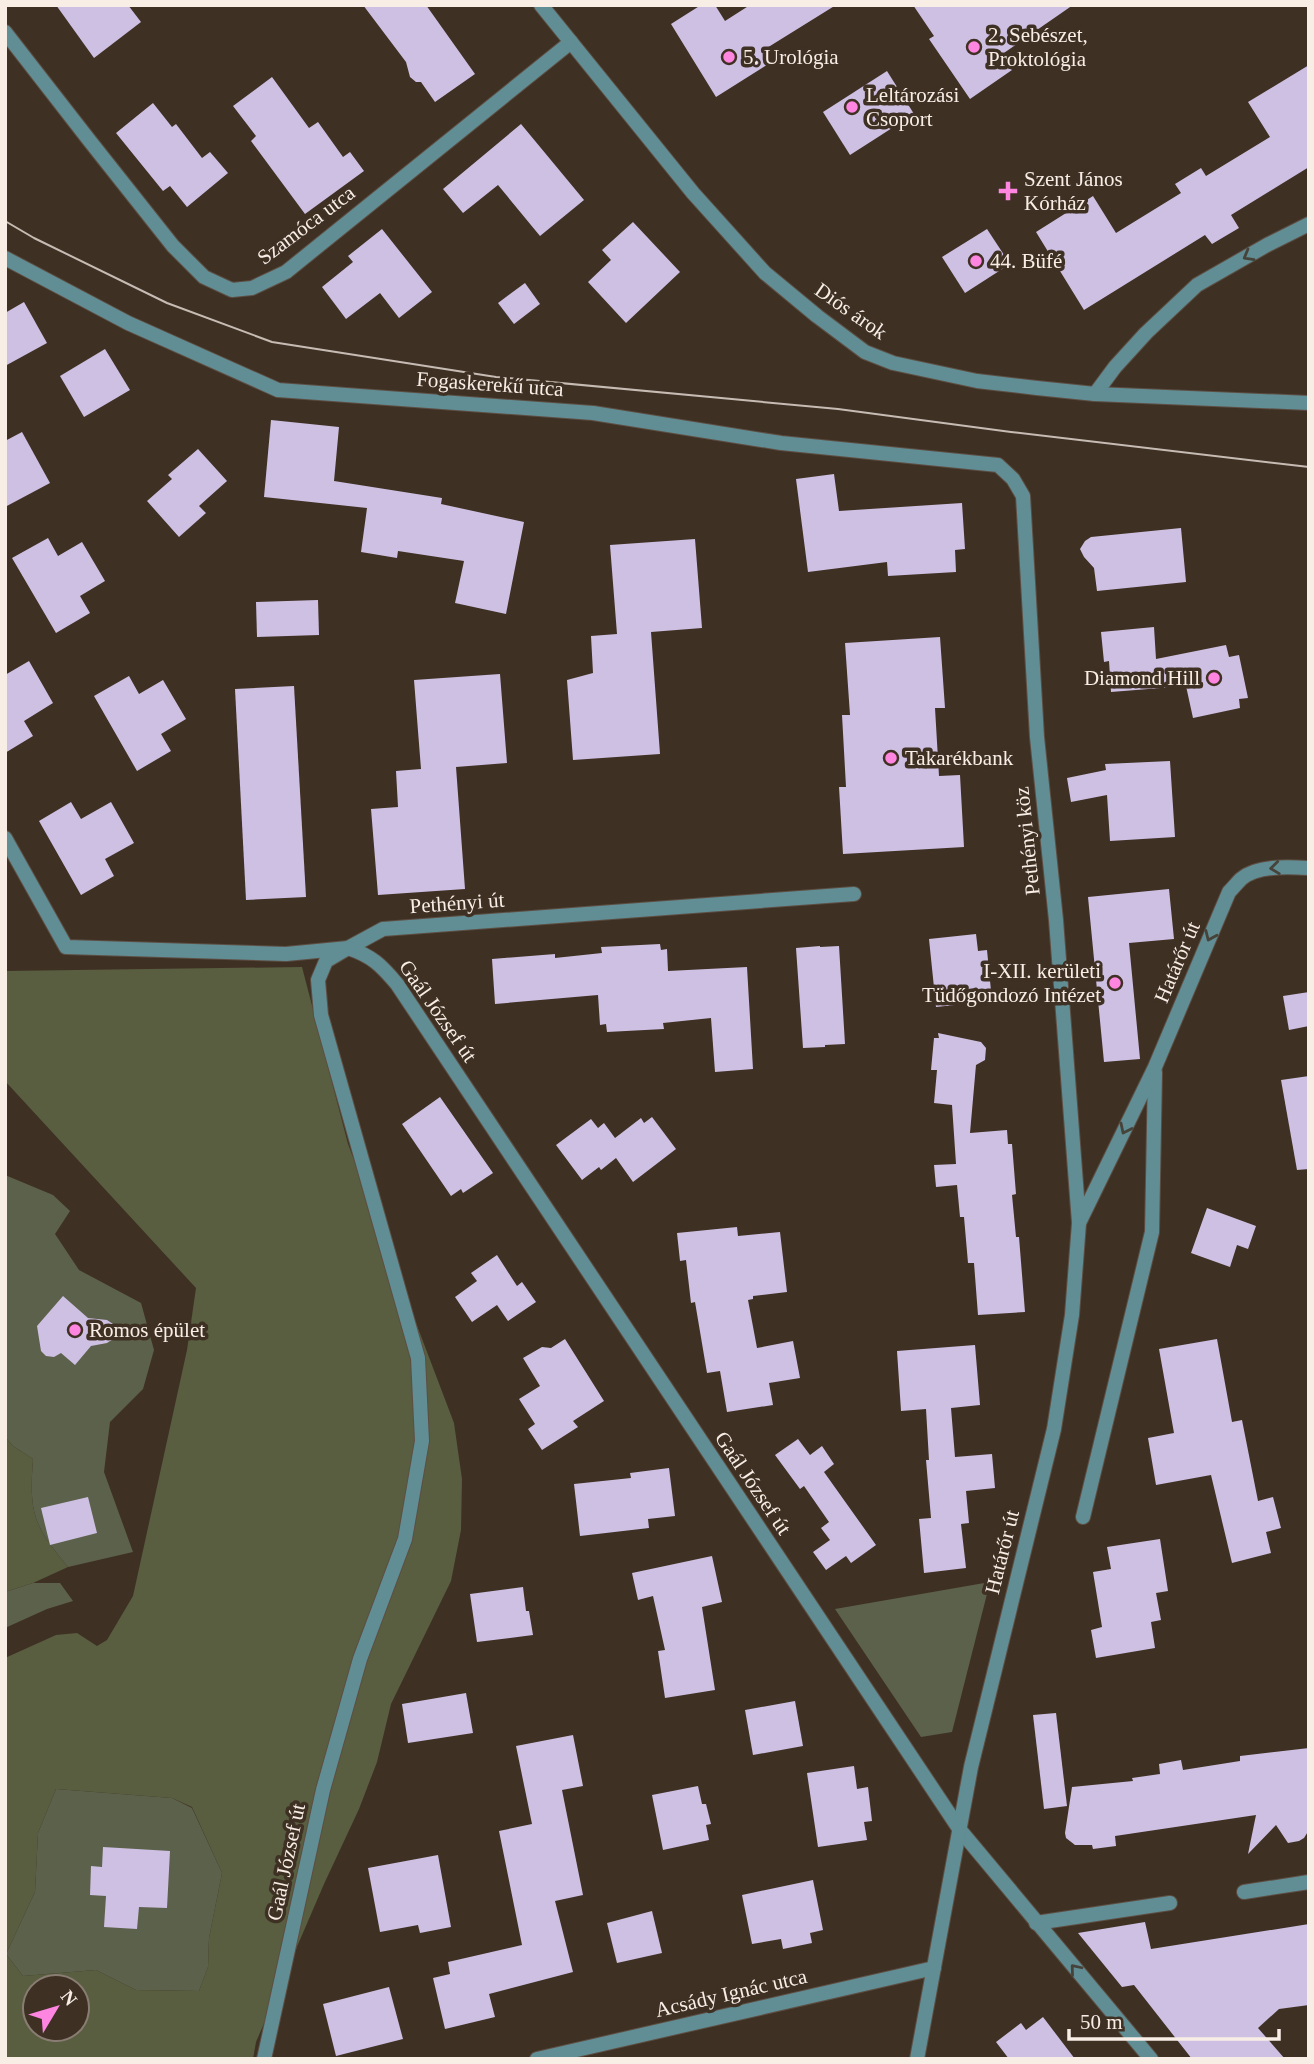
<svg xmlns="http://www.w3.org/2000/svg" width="1314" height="2064" viewBox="0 0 1314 2064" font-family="Georgia,serif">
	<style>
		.green { fill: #5c614b }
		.forest { fill: #585e3f; fill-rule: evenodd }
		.building { fill: #cec0e2 }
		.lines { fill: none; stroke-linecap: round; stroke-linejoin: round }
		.minor-casing { stroke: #5d4e43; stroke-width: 16 }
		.tertiary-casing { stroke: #5d4e43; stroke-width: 16 }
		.minor { stroke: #618d94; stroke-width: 14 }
		.tertiary { stroke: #618d94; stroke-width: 14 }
		.tram { stroke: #c7bcb3; stroke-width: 2 }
		.oneway { stroke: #46433a }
		.poi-dot { fill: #fe85e0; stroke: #3f3024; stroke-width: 2.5 }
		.labels { text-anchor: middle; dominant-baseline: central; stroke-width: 7; stroke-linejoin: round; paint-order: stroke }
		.poi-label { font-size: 21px; fill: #f8eee6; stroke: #3f3024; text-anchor: start }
		.street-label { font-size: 21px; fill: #f8eee6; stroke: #3f3024 }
	</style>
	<rect width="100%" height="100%" fill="#3f3024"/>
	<!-- green -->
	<g class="green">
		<path d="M 5,1175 L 53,1195 L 70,1211 L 55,1234 L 79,1270 L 141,1303 L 154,1350 L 143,1389 L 110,1422 L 104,1472 L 133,1552 L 68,1567 C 33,1525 29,1513 33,1459 L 13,1446 L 5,1437 Z"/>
		<path d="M 990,1582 L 952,1732 L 921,1737 L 835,1609 Z"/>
		<path d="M 33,1583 L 60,1583 L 73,1601 L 47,1609 L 5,1628 L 5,1592 Z"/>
		<path d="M 56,1789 L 172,1798 L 192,1808 L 222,1873 L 209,1938 L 208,1967 L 199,1991 L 136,1990 L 96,1970 L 23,1976 L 6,1954 L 35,1892 L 38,1833 Z"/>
	</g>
	<!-- forest -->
	<g class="forest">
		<path d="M 302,967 L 348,1144 L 454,1423 L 462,1479 L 461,1530 L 451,1581 L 391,1704 L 377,1762 L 359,1809 L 324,1884 L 256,2042 L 253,2059 L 5,2059 L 5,1658 L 56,1635 L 77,1633 L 97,1646 L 107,1640 L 133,1596 L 187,1350 L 196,1288 L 5,1081 L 5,971 ZM 56,1789 L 172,1798 L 192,1807 L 222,1873 L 209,1938 L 208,1967 L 199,1991 L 136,1990 L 96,1970 L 23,1976 L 6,1954 L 35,1892 L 38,1833 ZM 35,1987 L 77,1987 L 77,2029 L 35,2029 Z"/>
		<path d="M 5,1437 L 13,1446 L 33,1459 C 29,1513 33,1525 68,1567 L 33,1583 L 5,1592 Z"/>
	</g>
	<!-- building -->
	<g class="building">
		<path d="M 56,5 L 128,5 L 141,22 L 94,58 Z"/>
		<path d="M 363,5 L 426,5 L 475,74 L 435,102 L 421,82 L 416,82 L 410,77 L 406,62 Z"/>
		<path d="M 701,5 L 715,5 L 725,21 L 750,5 L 836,5 L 762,51 L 770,63 L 716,97 L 671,24 Z"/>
		<path d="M 913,5 L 1073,5 L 1001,55 L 1012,70 L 970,99 L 929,39 L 934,36 Z"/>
		<path d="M 1309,65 L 1309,167 L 1231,215 L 1239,228 L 1212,244 L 1205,235 L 1084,310 L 1036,232 L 1093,196 L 1116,233 L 1181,193 L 1175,184 L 1201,168 L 1206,176 L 1270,137 L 1248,102 Z"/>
		<path d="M 887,71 L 914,114 L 850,155 L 823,112 Z"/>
		<path d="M 272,77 L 309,128 L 318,122 L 343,157 L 350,152 L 364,171 L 305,214 L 251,141 L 256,136 L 233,106 Z"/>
		<path d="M 153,103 L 172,127 L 176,124 L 202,158 L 210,152 L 228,173 L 187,207 L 170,186 L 163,191 L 116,133 Z"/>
		<path d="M 521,124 L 584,200 L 540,236 L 498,185 L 463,213 L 443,189 Z"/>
		<path d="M 633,222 L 680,272 L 626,323 L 588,282 L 611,260 L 602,250 Z"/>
		<path d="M 382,229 L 432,292 L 399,318 L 380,293 L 346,319 L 322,287 L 353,262 L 348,256 Z"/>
		<path d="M 987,229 L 1010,264 L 965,293 L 942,257 Z"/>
		<path d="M 525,283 L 540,304 L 514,324 L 498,303 Z"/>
		<path d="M 24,302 L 47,343 L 5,366 L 5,313 Z"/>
		<path d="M 105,349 L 130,390 L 84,417 L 60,376 Z"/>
		<path d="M 271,420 L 339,427 L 334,481 L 442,498 L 441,504 L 524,522 L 506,614 L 455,603 L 464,561 L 398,551 L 397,558 L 361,552 L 367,508 L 264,497 Z"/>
		<path d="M 22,432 L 50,483 L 5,507 L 5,441 Z"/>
		<path d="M 198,449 L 227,481 L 199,506 L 206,513 L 179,537 L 147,501 L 172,479 L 168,475 Z"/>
		<path d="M 834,474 L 839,511 L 962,503 L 965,549 L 955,550 L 956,572 L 888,576 L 887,562 L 808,572 L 796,479 Z"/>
		<path d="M 1181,528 L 1186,582 L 1097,591 L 1094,568 L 1084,557 L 1080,549 L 1085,541 L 1091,537 Z"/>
		<path d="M 48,538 L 58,556 L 82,542 L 105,581 L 80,596 L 90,613 L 56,633 L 12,558 Z"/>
		<path d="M 695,539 L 702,628 L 651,632 L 660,754 L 573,760 L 567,680 L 593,673 L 591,636 L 617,634 L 610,545 Z"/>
		<path d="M 318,600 L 319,635 L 257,637 L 256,602 Z"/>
		<path d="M 1154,627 L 1156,659 L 1226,645 L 1229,657 L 1239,655 L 1248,698 L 1239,699 L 1240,708 L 1193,718 L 1186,686 L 1111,692 L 1109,661 L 1104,662 L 1101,632 Z"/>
		<path d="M 940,637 L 945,708 L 935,708 L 939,776 L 960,775 L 964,847 L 843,854 L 839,787 L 846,787 L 842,715 L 850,715 L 845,643 Z"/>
		<path d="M 29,661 L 53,703 L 24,721 L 33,736 L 5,753 L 5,675 Z"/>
		<path d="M 500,674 L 507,763 L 456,767 L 465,889 L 378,895 L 371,809 L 398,807 L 396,771 L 421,769 L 414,680 Z"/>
		<path d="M 129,676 L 139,694 L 163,680 L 186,719 L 161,734 L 171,751 L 137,771 L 94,696 Z"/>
		<path d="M 294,686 L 306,897 L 246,900 L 235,689 Z"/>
		<path d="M 1170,761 L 1175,837 L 1110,841 L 1107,795 L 1071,802 L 1067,778 L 1106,770 L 1105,764 Z"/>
		<path d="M 71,802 L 81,819 L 111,802 L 134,843 L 105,859 L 114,876 L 81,895 L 39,821 Z"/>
		<path d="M 1169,889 L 1174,939 L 1129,943 L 1140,1059 L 1104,1062 L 1088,897 Z"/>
		<path d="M 976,934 L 978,951 L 987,950 L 992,1001 L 936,1007 L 929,939 Z"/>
		<path d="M 660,944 L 661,950 L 667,949 L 668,971 L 747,967 L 753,1069 L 715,1072 L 711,1018 L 663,1023 L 664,1029 L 607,1032 L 606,1024 L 600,1025 L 598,995 L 495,1004 L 492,959 L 555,954 L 555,958 L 602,953 L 601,947 Z"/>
		<path d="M 820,946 L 820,947 L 839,946 L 845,1044 L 825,1045 L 825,1047 L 803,1048 L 796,948 Z"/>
		<path d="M 1309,992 L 1309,1026 L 1289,1030 L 1283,996 Z"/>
		<path d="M 938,1033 L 981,1042 L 986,1048 L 985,1060 L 976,1065 L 970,1133 L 1007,1130 L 1008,1144 L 1012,1144 L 1016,1194 L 1012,1195 L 1016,1237 L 1019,1237 L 1025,1312 L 978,1315 L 974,1263 L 968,1263 L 964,1217 L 960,1217 L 957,1185 L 936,1187 L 934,1165 L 956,1164 L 952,1105 L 934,1103 L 937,1070 L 931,1070 L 934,1038 L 939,1038 Z"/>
		<path d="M 1309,1076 L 1309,1169 L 1297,1170 L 1281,1080 Z"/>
		<path d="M 440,1097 L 493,1173 L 463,1193 L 461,1189 L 451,1196 L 402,1124 Z"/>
		<path d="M 652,1117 L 676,1149 L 633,1182 L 616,1158 L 601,1170 L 599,1167 L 582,1180 L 556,1145 L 591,1119 L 598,1128 L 604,1123 L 615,1138 L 641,1118 L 644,1123 Z"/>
		<path d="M 1207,1208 L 1256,1226 L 1248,1249 L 1237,1245 L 1230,1267 L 1191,1253 Z"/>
		<path d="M 737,1227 L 738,1236 L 780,1232 L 787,1292 L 753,1296 L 753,1299 L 748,1300 L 757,1348 L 793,1341 L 800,1378 L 769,1383 L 773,1405 L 727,1412 L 720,1371 L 707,1373 L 695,1302 L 691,1303 L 686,1260 L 680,1261 L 677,1233 Z"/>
		<path d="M 497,1255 L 517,1286 L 522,1282 L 536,1302 L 508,1321 L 497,1305 L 472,1322 L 455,1297 L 477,1281 L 471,1273 Z"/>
		<path d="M 63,1296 L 88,1318 L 107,1320 L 113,1324 L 115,1331 L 113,1339 L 107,1343 L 91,1346 L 75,1365 L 61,1353 L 54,1357 L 46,1356 L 41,1351 L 37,1326 Z"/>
		<path d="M 565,1339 L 604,1401 L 573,1421 L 578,1427 L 542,1450 L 528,1429 L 535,1424 L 519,1399 L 540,1386 L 523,1358 L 542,1347 L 551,1348 Z"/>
		<path d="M 1217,1339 L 1232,1422 L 1242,1420 L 1258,1501 L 1273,1497 L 1281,1528 L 1266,1532 L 1271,1553 L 1232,1563 L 1211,1475 L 1156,1485 L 1148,1438 L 1174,1433 L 1159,1349 Z"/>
		<path d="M 975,1345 L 980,1405 L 951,1408 L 955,1457 L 992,1454 L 995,1488 L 966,1491 L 969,1523 L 961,1524 L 966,1568 L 924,1573 L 919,1519 L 931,1518 L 926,1460 L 929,1460 L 926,1409 L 901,1411 L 897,1351 Z"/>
		<path d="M 798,1439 L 810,1455 L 822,1446 L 834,1464 L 824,1472 L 876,1545 L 851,1563 L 846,1556 L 826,1570 L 813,1552 L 830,1540 L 821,1528 L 829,1522 L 804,1486 L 800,1489 L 775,1455 Z"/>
		<path d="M 669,1468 L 675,1516 L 648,1519 L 649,1528 L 580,1536 L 574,1484 L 631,1478 L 630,1473 Z"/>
		<path d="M 88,1497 L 97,1533 L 50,1545 L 41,1508 Z"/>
		<path d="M 1160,1539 L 1168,1591 L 1156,1593 L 1161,1620 L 1151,1622 L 1155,1648 L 1096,1658 L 1091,1630 L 1102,1627 L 1093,1572 L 1111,1569 L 1107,1547 Z"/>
		<path d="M 712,1556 L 722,1602 L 702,1607 L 715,1690 L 665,1698 L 658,1651 L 665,1650 L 653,1596 L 638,1600 L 632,1573 Z"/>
		<path d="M 523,1587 L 526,1611 L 529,1611 L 533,1635 L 477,1642 L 470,1594 Z"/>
		<path d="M 466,1693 L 473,1733 L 408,1743 L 402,1704 Z"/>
		<path d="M 795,1701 L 803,1746 L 753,1755 L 745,1710 Z"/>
		<path d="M 1056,1713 L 1067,1806 L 1044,1809 L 1033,1715 Z"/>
		<path d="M 573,1735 L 583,1786 L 562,1790 L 583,1895 L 555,1901 L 573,1972 L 489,1994 L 495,2017 L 445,2029 L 433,1978 L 450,1974 L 448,1962 L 522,1945 L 499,1831 L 532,1824 L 516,1746 Z"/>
		<path d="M 1309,1748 L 1309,1830 L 1304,1838 L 1299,1841 L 1288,1843 L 1276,1825 L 1248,1854 L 1256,1815 L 1115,1836 L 1116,1846 L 1093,1849 L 1092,1845 L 1075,1845 L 1066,1838 L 1065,1833 L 1072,1787 L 1133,1781 L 1132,1778 L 1160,1774 L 1159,1764 L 1181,1760 L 1183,1770 L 1240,1761 L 1240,1756 Z"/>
		<path d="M 854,1766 L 857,1789 L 868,1787 L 872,1821 L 864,1822 L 867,1840 L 818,1847 L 807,1773 Z"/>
		<path d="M 698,1786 L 702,1804 L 706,1804 L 711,1824 L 706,1825 L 709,1840 L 663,1850 L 652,1795 Z"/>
		<path d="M 103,1847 L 170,1851 L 167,1908 L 139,1907 L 137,1929 L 104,1927 L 106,1896 L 90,1895 L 91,1866 L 102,1867 Z"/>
		<path d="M 438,1855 L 451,1927 L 420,1933 L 418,1925 L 380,1932 L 368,1868 Z"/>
		<path d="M 813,1880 L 823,1930 L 810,1933 L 812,1943 L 783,1949 L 781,1939 L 752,1944 L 742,1895 Z"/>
		<path d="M 652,1911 L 662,1953 L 617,1963 L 607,1923 Z"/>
		<path d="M 1145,1922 L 1151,1949 L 1309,1924 L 1309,2005 L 1279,2009 L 1258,2028 L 1285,2059 L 1192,2059 L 1134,1985 L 1122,1987 L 1078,1933 Z"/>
		<path d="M 389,1987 L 403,2039 L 336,2056 L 323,2004 Z"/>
		<path d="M 1043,2017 L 1075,2059 L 1009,2059 L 996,2042 L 1021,2023 L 1026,2030 Z"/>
	</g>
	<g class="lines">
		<!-- minor casing -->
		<g class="minor-casing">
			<g id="minor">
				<path d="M 5,32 L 89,140 L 173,246 L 204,277 L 232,290 L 252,288 L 286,272 L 571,42"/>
				<path d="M 5,258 L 128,323 L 278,390 L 593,413 L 781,443 L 998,465 L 1013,479 L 1023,496 L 1037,737 L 1056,920 L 1079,1223"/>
				<path d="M 1095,394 L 1115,367 L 1146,333 L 1197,285 L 1267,245 L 1309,224"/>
				<path d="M 5,838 L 66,947 L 286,954 L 348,948 L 383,929 L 854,894"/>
				<path d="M 348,948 C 372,956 381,965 397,984 L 960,1830 L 1151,2059"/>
				<path d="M 1083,1517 L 1152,1232 L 1155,1072"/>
				<path d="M 1244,1892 L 1309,1882"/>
				<path d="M 1036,1923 L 1170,1903"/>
				<path d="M 264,2059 L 323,1790 L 360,1659 L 405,1539 L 422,1441 L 418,1358 L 321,1015 L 318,980 L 326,961 L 348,948"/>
				<path d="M 537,2059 L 934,1968"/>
				<path d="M 917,2059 L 971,1767 L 1054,1429 L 1072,1315 L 1079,1223 L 1155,1067 L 1229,892 C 1233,888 1237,883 1241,879 C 1257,865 1289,867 1309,868"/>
			</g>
		</g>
		<!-- tertiary casing -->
		<g class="tertiary-casing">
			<path id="tertiary" d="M 541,5 L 693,193 L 765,273 L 817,316 L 865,352 L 893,363 L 977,381 L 1037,388 L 1095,394 L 1309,403"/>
		</g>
		<!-- minor -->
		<use href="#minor" class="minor"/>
		<!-- tertiary -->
		<use href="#tertiary" class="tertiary"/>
		<!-- tram -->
		<path class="tram" d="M 5,221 L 34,238 L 167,303 L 272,342 L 496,377 L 838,409 L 1011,432 L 1309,467"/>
	</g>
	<!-- one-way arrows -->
	<defs><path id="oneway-chevron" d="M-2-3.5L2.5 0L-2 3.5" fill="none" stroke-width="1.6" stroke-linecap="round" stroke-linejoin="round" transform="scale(1.75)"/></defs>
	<g class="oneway">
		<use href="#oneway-chevron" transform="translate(1248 256) rotate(150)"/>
		<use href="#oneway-chevron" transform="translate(1275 868) rotate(173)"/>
		<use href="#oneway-chevron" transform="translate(1210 936) rotate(114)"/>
		<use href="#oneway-chevron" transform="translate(1125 1129) rotate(116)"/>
		<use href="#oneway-chevron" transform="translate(1075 1969) rotate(-130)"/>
	</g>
	<!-- markers -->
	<g class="poi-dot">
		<circle cx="974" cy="47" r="7"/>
		<circle cx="729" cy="57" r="7"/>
		<circle cx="852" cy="107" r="7"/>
		<path d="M1004.5 180.5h7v7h7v7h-7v7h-7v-7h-7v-7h7z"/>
		<circle cx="976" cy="261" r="7"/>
		<circle cx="1214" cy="678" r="7"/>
		<circle cx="891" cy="758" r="7"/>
		<circle cx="1115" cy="983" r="7"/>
		<circle cx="75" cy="1330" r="7"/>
	</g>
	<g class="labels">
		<!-- poi labels -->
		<g class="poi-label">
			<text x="988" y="35">2. Sebészet,<tspan x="988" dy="24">Proktológia</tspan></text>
			<text x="743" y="57">5. Urológia</text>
			<text x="866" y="95">Leltározási<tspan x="866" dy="24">Csoport</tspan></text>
			<text x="1024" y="179">Szent János<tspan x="1024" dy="24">Kórház</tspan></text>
			<text x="990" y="261">44. Büfé</text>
			<text x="1200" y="678" text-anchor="end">Diamond Hill</text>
			<text x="905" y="758">Takarékbank</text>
			<text x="1101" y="971" text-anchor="end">I-XII. kerületi<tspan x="1101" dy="24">Tüdőgondozó Intézet</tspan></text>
			<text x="89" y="1330">Romos épület</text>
		</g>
		<!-- street labels -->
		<g class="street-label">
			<text transform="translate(306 225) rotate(-37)">Szamóca utca</text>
			<text transform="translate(851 311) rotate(35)">Diós árok</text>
			<text transform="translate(490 384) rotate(4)">Fogaskerekű utca</text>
			<text transform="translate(1027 841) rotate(-96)">Pethényi köz</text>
			<text transform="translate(457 903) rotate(-4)">Pethényi út</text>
			<text transform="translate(1177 962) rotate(-67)">Határőr út</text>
			<text transform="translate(438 1011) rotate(55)">Gaál József út</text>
			<text transform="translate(753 1483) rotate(56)">Gaál József út</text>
			<text transform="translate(1002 1552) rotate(-76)">Határőr út</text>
			<text transform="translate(286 1862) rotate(-78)">Gaál József út</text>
			<text transform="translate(731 1993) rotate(-13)">Acsády Ignác utca</text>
		</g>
	</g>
	<!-- border -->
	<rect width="1314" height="2064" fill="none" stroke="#f8eee6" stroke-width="14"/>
	<!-- north arrow -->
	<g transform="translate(56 2008) rotate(52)"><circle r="33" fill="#3f3024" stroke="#897c72" stroke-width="2"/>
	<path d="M0-5L12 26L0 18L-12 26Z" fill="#fe85e0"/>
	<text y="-10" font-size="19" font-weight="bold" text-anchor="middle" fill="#f8eee6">N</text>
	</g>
	<!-- scale -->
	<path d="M1069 2029v10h210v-10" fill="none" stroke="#f8eee6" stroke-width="3.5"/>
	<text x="1080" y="2029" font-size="21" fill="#f8eee6" stroke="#3f3024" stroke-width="5" paint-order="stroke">50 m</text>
</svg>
